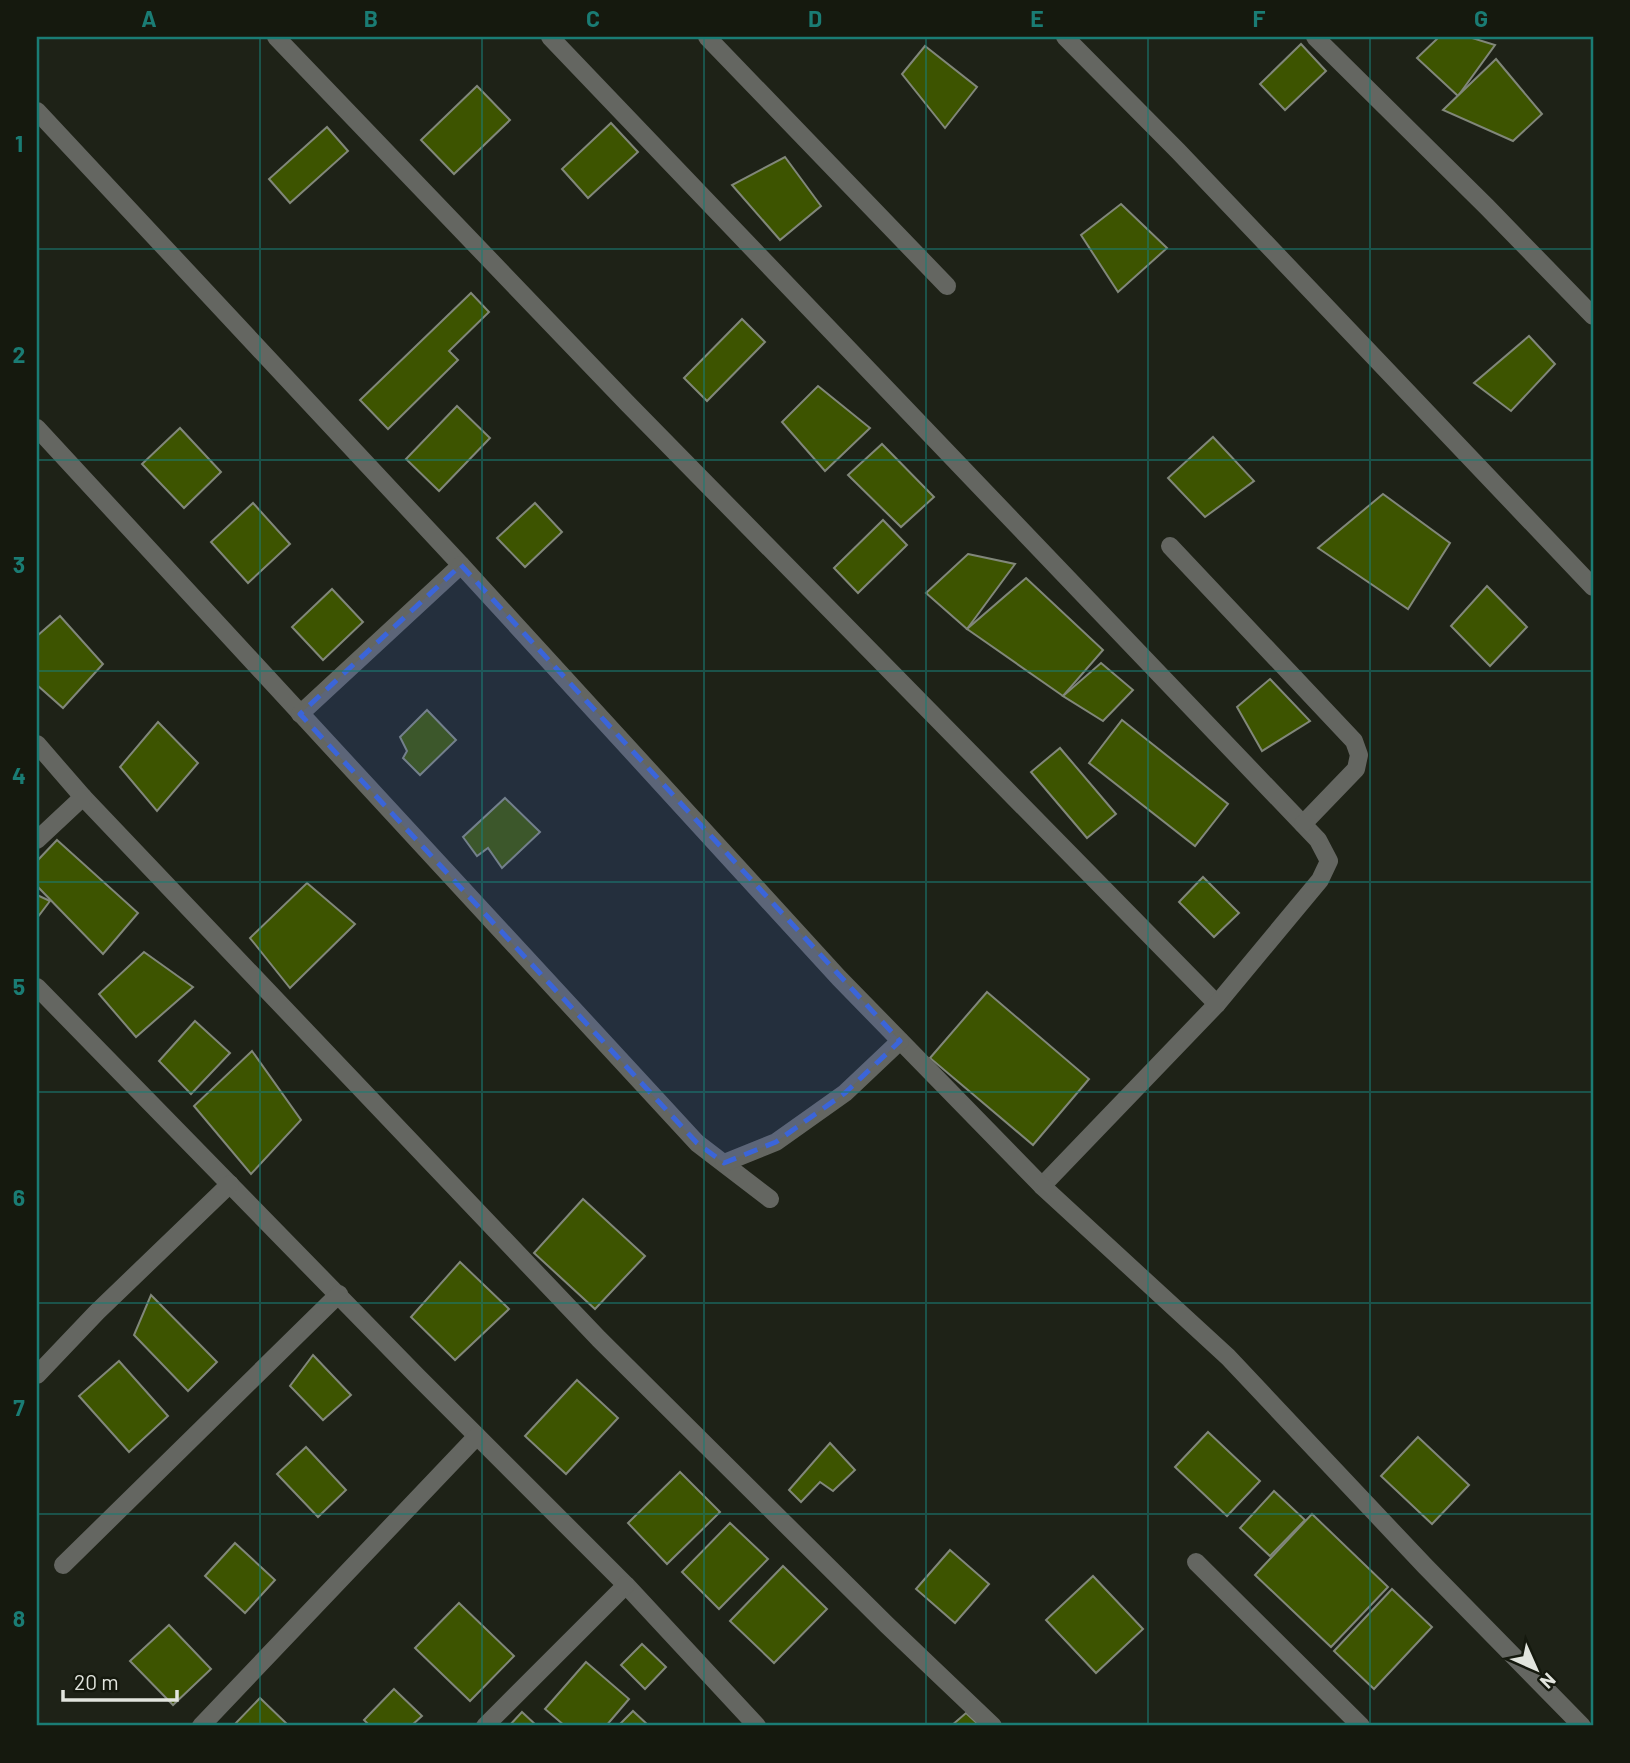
<svg xmlns="http://www.w3.org/2000/svg" width="1630" height="1763" viewBox="0 0 1630 1763" font-family="Barlow,sans-serif">
	<style>
		.building { fill: #3d5400; stroke: #81877a; stroke-width: 2 }
		.lines { fill: none; stroke-linecap: round; stroke-linejoin: round }
		.street { stroke: #646661; stroke-width: 18 }
		.marked { fill: #3b65d9; fill-opacity: 0.2; stroke: #3b65d9; stroke-width: 5; stroke-dasharray: 14 9; stroke-linejoin: round }
		.grid { fill: none; stroke: #1a7c74; stroke-width: 2; stroke-opacity: 0.55 }
		.neatline { fill: none; stroke: #1a7c74; stroke-width: 2.5 }
		.grid-label { font-size: 23px; text-anchor: middle; font-weight: bold; fill: #1a7c74 }
	</style>
	<rect width="100%" height="100%" fill="#1e2217"/>
	<!-- building -->
	<g class="building">
		<path d="M 1439,37 L 1469,37 L 1495,45 L 1458,96 L 1417,58 Z"/>
		<path d="M 1301,44 L 1326,71 L 1285,110 L 1260,84 Z"/>
		<path d="M 925,46 L 977,87 L 945,128 L 902,74 Z"/>
		<path d="M 1496,59 L 1542,114 L 1513,141 L 1443,110 Z"/>
		<path d="M 477,86 L 510,120 L 454,174 L 421,140 Z"/>
		<path d="M 611,123 L 638,152 L 588,198 L 562,169 Z"/>
		<path d="M 327,127 L 348,151 L 290,203 L 269,179 Z"/>
		<path d="M 785,157 L 821,206 L 780,240 L 732,185 Z"/>
		<path d="M 1121,204 L 1167,248 L 1118,292 L 1081,235 Z"/>
		<path d="M 471,293 L 489,312 L 449,351 L 458,360 L 388,429 L 360,400 Z"/>
		<path d="M 742,319 L 765,342 L 707,401 L 684,378 Z"/>
		<path d="M 1529,336 L 1555,364 L 1511,411 L 1474,383 Z"/>
		<path d="M 818,386 L 870,428 L 825,471 L 782,422 Z"/>
		<path d="M 457,406 L 490,438 L 439,491 L 406,459 Z"/>
		<path d="M 180,428 L 221,472 L 184,508 L 142,464 Z"/>
		<path d="M 1213,437 L 1254,481 L 1205,517 L 1168,478 Z"/>
		<path d="M 882,444 L 934,497 L 901,527 L 848,475 Z"/>
		<path d="M 1383,494 L 1450,543 L 1408,609 L 1318,548 Z"/>
		<path d="M 253,503 L 290,544 L 248,583 L 211,542 Z"/>
		<path d="M 535,503 L 562,532 L 525,567 L 497,538 Z"/>
		<path d="M 883,520 L 907,545 L 858,593 L 834,568 Z"/>
		<path d="M 968,554 L 1015,564 L 967,629 L 926,593 Z"/>
		<path d="M 1026,578 L 1103,650 L 1063,696 L 967,629 Z"/>
		<path d="M 1487,586 L 1527,627 L 1490,666 L 1451,626 Z"/>
		<path d="M 332,589 L 363,622 L 323,660 L 292,627 Z"/>
		<path d="M 60,616 L 103,664 L 63,708 L 37,685 L 37,636 Z"/>
		<path d="M 1101,663 L 1133,690 L 1103,721 L 1063,696 Z"/>
		<path d="M 1270,679 L 1310,721 L 1262,751 L 1237,707 Z"/>
		<path d="M 427,710 L 456,740 L 420,775 L 403,758 L 407,751 L 400,737 Z"/>
		<path d="M 1122,720 L 1228,804 L 1195,846 L 1089,763 Z"/>
		<path d="M 158,722 L 198,763 L 157,811 L 120,767 Z"/>
		<path d="M 1060,748 L 1116,814 L 1087,838 L 1031,772 Z"/>
		<path d="M 505,798 L 540,832 L 502,868 L 488,848 L 477,856 L 463,837 Z"/>
		<path d="M 57,840 L 138,913 L 103,954 L 37,886 L 37,861 Z"/>
		<path d="M 1203,877 L 1239,913 L 1214,937 L 1179,902 Z"/>
		<path d="M 307,883 L 355,924 L 290,988 L 250,938 Z"/>
		<path d="M 37,895 L 50,901 L 37,918 Z"/>
		<path d="M 144,952 L 193,987 L 136,1037 L 99,994 Z"/>
		<path d="M 987,992 L 1089,1079 L 1033,1145 L 930,1058 Z"/>
		<path d="M 195,1021 L 230,1053 L 191,1094 L 159,1061 Z"/>
		<path d="M 252,1051 L 301,1120 L 251,1174 L 194,1106 Z"/>
		<path d="M 583,1199 L 645,1256 L 595,1309 L 534,1253 Z"/>
		<path d="M 460,1262 L 509,1309 L 455,1360 L 411,1317 Z"/>
		<path d="M 151,1295 L 217,1362 L 188,1391 L 134,1335 Z"/>
		<path d="M 313,1355 L 351,1395 L 323,1420 L 290,1386 Z"/>
		<path d="M 119,1361 L 168,1416 L 129,1452 L 79,1396 Z"/>
		<path d="M 577,1380 L 618,1418 L 566,1474 L 525,1436 Z"/>
		<path d="M 1208,1432 L 1260,1481 L 1227,1516 L 1175,1467 Z"/>
		<path d="M 1418,1437 L 1469,1485 L 1432,1524 L 1381,1476 Z"/>
		<path d="M 830,1443 L 855,1470 L 833,1491 L 820,1482 L 801,1502 L 789,1490 Z"/>
		<path d="M 306,1447 L 346,1490 L 318,1517 L 277,1474 Z"/>
		<path d="M 680,1472 L 720,1512 L 667,1564 L 628,1523 Z"/>
		<path d="M 1274,1491 L 1305,1520 L 1270,1556 L 1240,1528 Z"/>
		<path d="M 1312,1514 L 1388,1587 L 1331,1647 L 1255,1575 Z"/>
		<path d="M 730,1523 L 768,1559 L 719,1609 L 682,1572 Z"/>
		<path d="M 235,1543 L 275,1580 L 245,1613 L 205,1576 Z"/>
		<path d="M 950,1550 L 989,1584 L 955,1623 L 916,1589 Z"/>
		<path d="M 783,1566 L 827,1609 L 774,1663 L 730,1621 Z"/>
		<path d="M 1093,1576 L 1143,1629 L 1096,1673 L 1046,1620 Z"/>
		<path d="M 1392,1589 L 1432,1627 L 1374,1689 L 1334,1651 Z"/>
		<path d="M 459,1603 L 514,1656 L 470,1701 L 415,1648 Z"/>
		<path d="M 169,1625 L 211,1669 L 173,1705 L 130,1661 Z"/>
		<path d="M 642,1644 L 666,1667 L 645,1689 L 621,1665 Z"/>
		<path d="M 586,1662 L 629,1699 L 606,1726 L 565,1726 L 545,1709 Z"/>
		<path d="M 394,1689 L 422,1716 L 411,1726 L 370,1726 L 364,1720 Z"/>
		<path d="M 260,1698 L 289,1726 L 233,1726 Z"/>
		<path d="M 633,1711 L 649,1726 L 618,1726 Z"/>
		<path d="M 522,1712 L 537,1726 L 509,1726 Z"/>
		<path d="M 966,1713 L 980,1726 L 951,1726 Z"/>
	</g>
	<g class="lines">
		<!-- street -->
		<g class="street">
			<path d="M 276,37 L 628,404 L 1217,1004"/>
			<path d="M 550,37 L 1318,840 L 1329,861 L 1320,880 L 1217,1004 L 1042,1186"/>
			<path d="M 707,37 L 947,286"/>
			<path d="M 1065,37 L 1178,151 L 1593,587"/>
			<path d="M 1315,37 L 1487,207 L 1593,316"/>
			<path d="M 37,111 L 461,565 L 839,978 L 1042,1186 L 1228,1357 L 1425,1566 L 1582,1726"/>
			<path d="M 37,428 L 697,1143 L 770,1199"/>
			<path d="M 1170,546 L 1354,741 L 1359,755 L 1356,769 L 1303,824"/>
			<path d="M 300,714 L 461,565"/>
			<path d="M 37,744 L 83,797 L 599,1339 L 887,1625 L 993,1726"/>
			<path d="M 37,840 L 83,797"/>
			<path d="M 37,987 L 419,1378 L 626,1585 L 757,1726"/>
			<path d="M 724,1163 L 776,1142 L 845,1093 L 900,1041"/>
			<path d="M 37,1375 L 97,1312 L 230,1184"/>
			<path d="M 1196,1562 L 1361,1726"/>
			<path d="M 63,1565 L 339,1294"/>
			<path d="M 201,1726 L 477,1436"/>
			<path d="M 485,1726 L 626,1585"/>
		</g>
	</g>
	<!-- marked area -->
	<path class="marked" d="M 461,565 L 900,1041 L 845,1093 L 776,1142 L 724,1163 L 697,1143 L 300,714 Z"/>
	<!-- grid -->
	<path class="grid" d="M 260,37 L 260,1726M 482,37 L 482,1726M 704,37 L 704,1726M 926,37 L 926,1726M 1148,37 L 1148,1726M 1370,37 L 1370,1726M 37,249 L 1593,249M 37,460 L 1593,460M 37,671 L 1593,671M 37,882 L 1593,882M 37,1092 L 1593,1092M 37,1303 L 1593,1303M 37,1514 L 1593,1514"/>
	<!-- border -->
	<rect width="1630" height="1763" fill="none" stroke="#15190e" stroke-width="77"/>
	<!-- north arrow -->
	<g transform="translate(1536 1669) rotate(135)" stroke="#15190e" stroke-width="5" paint-order="stroke">
	<path d="M0-5L12 26L0 18L-12 26Z" fill="#e2e5de"/>
	<text y="-10" font-size="19" font-weight="bold" text-anchor="middle" fill="#e2e5de">N</text>
	</g>
	<!-- scale -->
	<path d="M63 1690v10h114v-10" fill="none" stroke="#e2e5de" stroke-width="3.5"/>
	<text x="74" y="1690" font-size="21" fill="#e2e5de" stroke="#15190e" stroke-width="5" paint-order="stroke">20 m</text>
	<rect x="38" y="38" width="1554" height="1686" class="neatline"/>
	<g class="grid-label">
		<text x="149" y="27">A</text>
		<text x="371" y="27">B</text>
		<text x="593" y="27">C</text>
		<text x="815" y="27">D</text>
		<text x="1037" y="27">E</text>
		<text x="1259" y="27">F</text>
		<text x="1481" y="27">G</text>
		<text x="19" y="152">1</text>
		<text x="19" y="363">2</text>
		<text x="19" y="573">3</text>
		<text x="19" y="784">4</text>
		<text x="19" y="995">5</text>
		<text x="19" y="1206">6</text>
		<text x="19" y="1416">7</text>
		<text x="19" y="1627">8</text>
	</g>
</svg>
